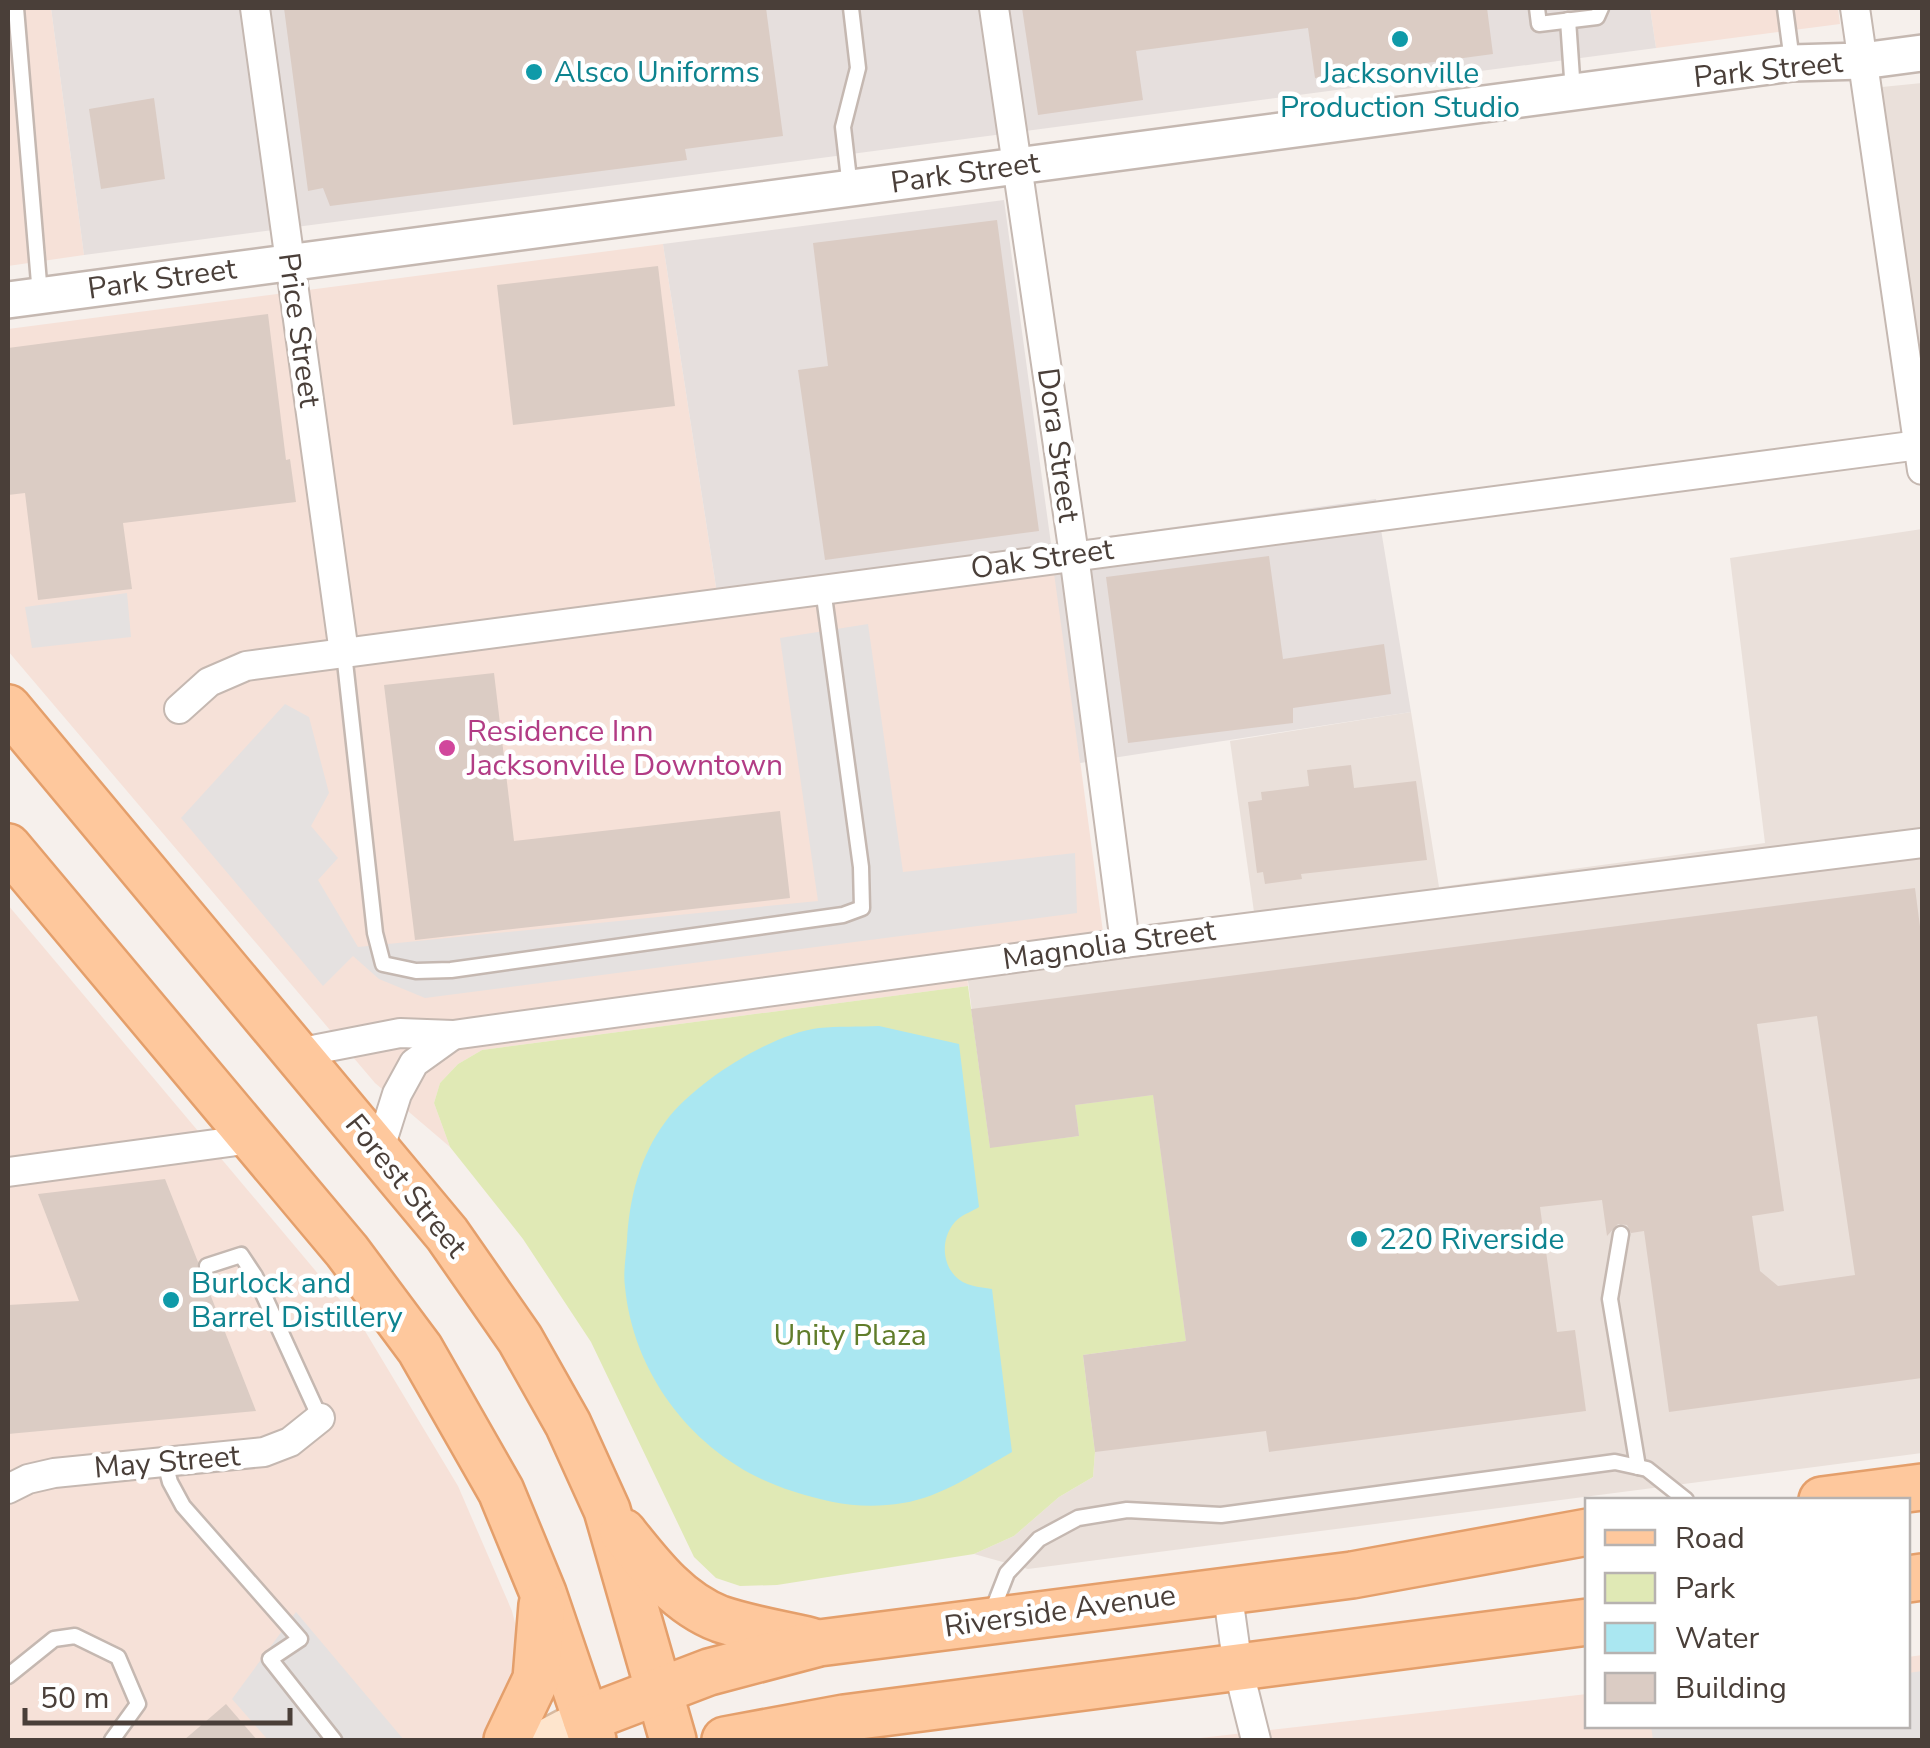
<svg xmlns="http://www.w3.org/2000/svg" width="1930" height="1748" viewBox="0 0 1930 1748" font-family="'Nunito Sans',sans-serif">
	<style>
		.residential { fill: #eae0da }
		.commercial { fill: #f6e1d8 }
		.industrial { fill: #e6dfdd }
		.green { fill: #e0e9b5 }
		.parking { fill: #e5e1e0 }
		.water { fill: #aae7f1 }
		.building { fill: #dbccc4; fill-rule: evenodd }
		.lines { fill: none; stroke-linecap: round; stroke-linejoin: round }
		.service-casing { stroke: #c5b8b1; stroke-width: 19 }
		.minor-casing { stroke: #c5b8b1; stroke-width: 32 }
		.tertiary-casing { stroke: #c5b8b1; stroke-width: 40 }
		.secondary-casing { stroke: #d8b99f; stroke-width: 45 }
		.primary-casing { stroke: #e49f6b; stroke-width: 50 }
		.service { stroke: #fff; stroke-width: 14 }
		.minor { stroke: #fff; stroke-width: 28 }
		.tertiary { stroke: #fff; stroke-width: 35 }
		.secondary { stroke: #fee5cd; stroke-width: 40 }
		.primary { stroke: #fec89d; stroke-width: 45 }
		.culture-dot { fill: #0f9aa8; stroke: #fff; stroke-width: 4 }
		.hotel-dot { fill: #d1479c; stroke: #fff; stroke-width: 4 }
		.labels { text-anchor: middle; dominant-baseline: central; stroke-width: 9; stroke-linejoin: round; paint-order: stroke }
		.street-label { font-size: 30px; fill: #4a3f39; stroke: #fff }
		.culture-label { font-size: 30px; fill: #0d838f; stroke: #fff; text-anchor: start }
		.hotel-label { font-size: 30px; fill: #b23c85; stroke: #fff; text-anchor: start }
		.park-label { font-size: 30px; fill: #617d2b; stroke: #fff }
	</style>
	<rect width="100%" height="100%" fill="#f6f0ec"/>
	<!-- residential -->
	<g class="residential">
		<path d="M 1922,83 L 1922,385 L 1882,87 Z"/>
		<path d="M 1922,529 L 1922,1453 L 1028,1569 L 974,1554 L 1014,1536 L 1059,1497 L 1093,1477 L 1095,1452 L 1083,1355 L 1186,1341 L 1079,1136 L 990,1148 L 964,951 L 1254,912 L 1230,741 L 1411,712 L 1439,887 L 1765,843 L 1730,558 Z"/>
	</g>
	<!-- commercial -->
	<g class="commercial">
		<path d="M 8,8 L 51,8 L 84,255 L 8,266 Z"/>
		<path d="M 1650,8 L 1838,8 L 1840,24 L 1656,48 Z"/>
		<path d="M 663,244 L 717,593 L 1051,544 L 1103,932 L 965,951 L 968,986 L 482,1050 L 458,1064 L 440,1083 L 434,1103 L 450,1147 L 375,1083 L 8,651 L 8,329 Z"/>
		<path d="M 8,905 L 362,1326 L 458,1486 L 512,1611 L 524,1658 L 494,1740 L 8,1740 Z"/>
		<path d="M 1922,1655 L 1922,1740 L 1183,1740 L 1587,1694 L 1588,1726 L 1908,1726 L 1908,1657 Z"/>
	</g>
	<!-- industrial -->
	<g class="industrial">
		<path d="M 51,8 L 1650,8 L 1656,48 L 84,255 Z"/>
		<path d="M 1004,200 L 1051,544 L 1376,499 L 1411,712 L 1080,763 L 1050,544 L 717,593 L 663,244 Z"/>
	</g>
	<!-- green -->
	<path class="green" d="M 968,986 L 990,1147 L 1079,1136 L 1075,1105 L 1153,1095 L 1186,1341 L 1083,1355 L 1095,1452 L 1093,1477 L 1059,1497 L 1014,1536 L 974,1554 L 777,1585 L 740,1586 L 716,1578 L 694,1557 L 591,1342 L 523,1239 L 450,1147 L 434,1103 L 440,1083 L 458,1064 L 482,1050 Z"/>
	<!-- parking -->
	<g class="parking">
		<path d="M 127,593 L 131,637 L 32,648 L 25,607 Z"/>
		<path d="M 868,624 L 903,872 L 1075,853 L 1077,913 L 425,998 L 379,979 L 353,956 L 323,986 L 181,818 L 285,704 L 309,717 L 329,793 L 311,826 L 338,858 L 318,880 L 358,947 L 818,901 L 780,638 Z"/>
		<path d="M 296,1612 L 404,1740 L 268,1740 L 232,1699 Z"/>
		<path d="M 1922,1671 L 1922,1740 L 1653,1740 L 1651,1726 L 1908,1726 L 1908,1673 Z"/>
	</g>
	<!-- water -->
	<path class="water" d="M 879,1026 L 959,1044 L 979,1207 C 973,1211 964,1214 958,1219 C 942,1233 940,1260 955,1276 C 964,1286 979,1287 992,1289 L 1012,1452 C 978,1471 942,1497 903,1503 C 862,1510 830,1503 792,1491 C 702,1463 634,1381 625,1287 C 623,1272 626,1256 627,1241 C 629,1199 640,1155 666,1121 C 695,1082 771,1034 819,1028 C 838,1026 859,1027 879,1026 Z"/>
	<!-- building -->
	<g class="building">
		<path d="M 284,8 L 766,8 L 783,136 L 685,149 L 687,160 L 330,206 L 323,188 L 308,191 Z"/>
		<path d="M 1022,8 L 1487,8 L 1493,54 L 1315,78 L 1308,28 L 1136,51 L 1143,100 L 1038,115 Z"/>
		<path d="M 154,98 L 165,179 L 101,189 L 89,109 Z"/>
		<path d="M 997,220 L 1039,531 L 825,560 L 798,370 L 828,366 L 813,243 Z"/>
		<path d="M 658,266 L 675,406 L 513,425 L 497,285 Z"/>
		<path d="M 268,314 L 286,460 L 290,459 L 296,502 L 123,523 L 132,589 L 38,600 L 25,493 L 8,495 L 8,348 Z"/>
		<path d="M 1269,556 L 1283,659 L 1384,644 L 1391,694 L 1293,708 L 1293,723 L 1128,743 L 1106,577 Z"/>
		<path d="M 494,673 L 514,841 L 780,811 L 790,898 L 415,940 L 384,685 Z"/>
		<path d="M 1351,765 L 1354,788 L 1416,781 L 1427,860 L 1301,874 L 1302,879 L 1265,884 L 1263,872 L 1257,873 L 1248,802 L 1262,800 L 1261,792 L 1309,786 L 1307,770 Z"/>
		<path d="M 1915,888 L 1922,942 L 1922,1378 L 1669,1412 L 1644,1231 L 1631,1233 L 1627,1225 L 1618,1224 L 1607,1236 L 1602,1200 L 1540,1207 L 1557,1332 L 1575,1330 L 1586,1411 L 1269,1452 L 1266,1431 L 1095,1452 L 1083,1355 L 1186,1341 L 1153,1095 L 1075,1105 L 1079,1136 L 990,1148 L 971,1009 ZM 1817,1016 L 1855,1275 L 1778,1286 L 1760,1271 L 1752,1216 L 1784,1211 L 1757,1024 Z"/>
		<path d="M 165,1179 L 198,1262 L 197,1270 L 203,1276 L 256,1411 L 8,1434 L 8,1305 L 79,1301 L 38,1194 Z"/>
		<path d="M 226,1704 L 257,1740 L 184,1740 Z"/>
	</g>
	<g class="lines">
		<!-- service casing -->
		<g class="service-casing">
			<g id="service">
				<path d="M 16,8 L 40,295"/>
				<path d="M 1537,8 L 1539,24 L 1597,17 L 1601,8"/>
				<path d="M 1785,8 L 1792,61"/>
				<path d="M 1568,20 L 1573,92"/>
				<path d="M 850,188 L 843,127 L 858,68 L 851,8"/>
				<path d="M 344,653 L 375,933 L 383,964 L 416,971 L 451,970 L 843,915 L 862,908 L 861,867 L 823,589"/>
				<path d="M 1621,1234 L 1610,1299 L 1638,1467"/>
				<path d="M 207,1266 L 241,1255 L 255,1276 L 320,1418"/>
				<path d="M 165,1463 L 170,1482 L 183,1506 L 300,1639 L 270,1659 L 334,1740"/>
				<path d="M 991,1614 L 1007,1573 L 1039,1539 L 1078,1518 L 1127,1510 L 1221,1515 L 1615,1462 L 1647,1469 L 1686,1500"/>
				<path d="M 8,1676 L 54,1639 L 75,1636 L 118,1657 L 138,1704 L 112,1740"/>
			</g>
		</g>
		<!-- minor casing -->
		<g class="minor-casing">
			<g id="minor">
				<path d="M 255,8 L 344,653"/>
				<path d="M 994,8 L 1074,555 L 1125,943"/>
				<path d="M 1855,8 L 1922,470"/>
				<path d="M 179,709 L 209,682 L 246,666 L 1919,445"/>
				<path d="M 297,1053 L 400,1033 L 453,1035 L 1125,943 L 1922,843"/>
				<path d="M 379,1151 L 397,1094 L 414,1063 L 453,1035"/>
				<path d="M 8,1172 L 252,1139"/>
				<path d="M 8,1489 L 28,1479 L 54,1473 L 264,1452 L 290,1442 L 320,1418"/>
				<path d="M 1227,1589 L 1238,1668 L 1256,1740"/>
			</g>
		</g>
		<!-- tertiary casing -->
		<g class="tertiary-casing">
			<path id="tertiary" d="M 8,300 L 1792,63 L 1862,61 L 1922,53"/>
		</g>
		<!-- secondary casing -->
		<g class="secondary-casing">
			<path id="secondary" d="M 546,1740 L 586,1719"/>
		</g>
		<!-- primary casing -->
		<g class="primary-casing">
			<g id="primary">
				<path d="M 8,708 L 447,1234 L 520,1339 L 568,1424 L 607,1510 L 673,1740"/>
				<path d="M 8,847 L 347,1251 L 420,1349 L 501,1491 L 543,1593 L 593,1740"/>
				<path d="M 1822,1500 L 1922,1487"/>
				<path d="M 623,1532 C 650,1566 678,1603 720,1619 C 749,1629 782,1634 811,1641"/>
				<path d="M 1908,1579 L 1922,1577"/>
				<path d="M 586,1719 L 709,1672 L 819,1643 L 1352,1575 L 1588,1532"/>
				<path d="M 507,1740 L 536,1679 L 542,1605"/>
				<path d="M 725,1740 L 844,1718 L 1588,1622"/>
			</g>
		</g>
		<!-- service -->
		<use href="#service" class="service"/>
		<!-- minor -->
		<use href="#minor" class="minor"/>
		<!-- tertiary -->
		<use href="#tertiary" class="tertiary"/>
		<!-- secondary -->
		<use href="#secondary" class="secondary"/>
		<!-- primary -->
		<use href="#primary" class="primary"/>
	</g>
	<!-- markers -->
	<g class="culture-dot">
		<circle cx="1400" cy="39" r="10"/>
		<circle cx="534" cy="72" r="10"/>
		<circle cx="1359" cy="1239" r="10"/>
		<circle cx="171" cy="1300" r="10"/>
	</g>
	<circle class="hotel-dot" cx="447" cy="748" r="10"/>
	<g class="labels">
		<!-- street labels -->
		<g class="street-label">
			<text transform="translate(1768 70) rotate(-6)">Park Street</text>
			<text transform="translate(965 173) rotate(-8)">Park Street</text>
			<text transform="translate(162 279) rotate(-8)">Park Street</text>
			<text transform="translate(299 330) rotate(82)">Price Street</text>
			<text transform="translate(1058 445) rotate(82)">Dora Street</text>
			<text transform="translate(1042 559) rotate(-8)">Oak Street</text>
			<text transform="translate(1109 945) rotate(-8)">Magnolia Street</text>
			<text transform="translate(406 1186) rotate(51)">Forest Street</text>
			<text transform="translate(167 1462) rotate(-5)">May Street</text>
			<text transform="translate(1060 1611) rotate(-8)">Riverside Avenue</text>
		</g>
		<!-- culture labels -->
		<g class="culture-label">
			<text x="554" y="72">Alsco Uniforms</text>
			<text x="1400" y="73" text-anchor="middle">Jacksonville<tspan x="1400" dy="34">Production Studio</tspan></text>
			<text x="1379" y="1239">220 Riverside</text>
			<text x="191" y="1283">Burlock and<tspan x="191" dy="34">Barrel Distillery</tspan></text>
		</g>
		<!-- hotel labels -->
		<g class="hotel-label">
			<text x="467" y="731">Residence Inn<tspan x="467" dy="34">Jacksonville Downtown</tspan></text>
		</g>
		<!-- park labels -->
		<g class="park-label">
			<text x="850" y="1335">Unity Plaza</text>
		</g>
	</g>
	<!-- border -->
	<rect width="1930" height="1748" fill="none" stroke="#4a3f39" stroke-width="20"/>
	<!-- legend -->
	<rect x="1585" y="1498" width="325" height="230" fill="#ffffff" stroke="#b7b2b0" stroke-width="2.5"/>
	<rect x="1605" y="1530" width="50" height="15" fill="#fec89d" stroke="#b7b2b0" stroke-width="2.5"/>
	<text x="1675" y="1548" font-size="30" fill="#4a3f39">Road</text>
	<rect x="1605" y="1573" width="50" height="30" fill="#e0e9b5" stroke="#b7b2b0" stroke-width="2.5"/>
	<text x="1675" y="1598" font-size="30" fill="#4a3f39">Park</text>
	<rect x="1605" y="1623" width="50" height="30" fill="#aae7f1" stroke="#b7b2b0" stroke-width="2.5"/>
	<text x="1675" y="1648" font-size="30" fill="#4a3f39">Water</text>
	<rect x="1605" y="1673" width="50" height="30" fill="#dbccc4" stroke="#b7b2b0" stroke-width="2.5"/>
	<text x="1675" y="1698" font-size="30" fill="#4a3f39">Building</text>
	<!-- scale -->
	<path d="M25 1708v15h265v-15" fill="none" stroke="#4a3f39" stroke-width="5"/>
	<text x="40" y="1708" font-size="30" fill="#4a3f39" stroke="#ffffff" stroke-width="8" paint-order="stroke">50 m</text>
</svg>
